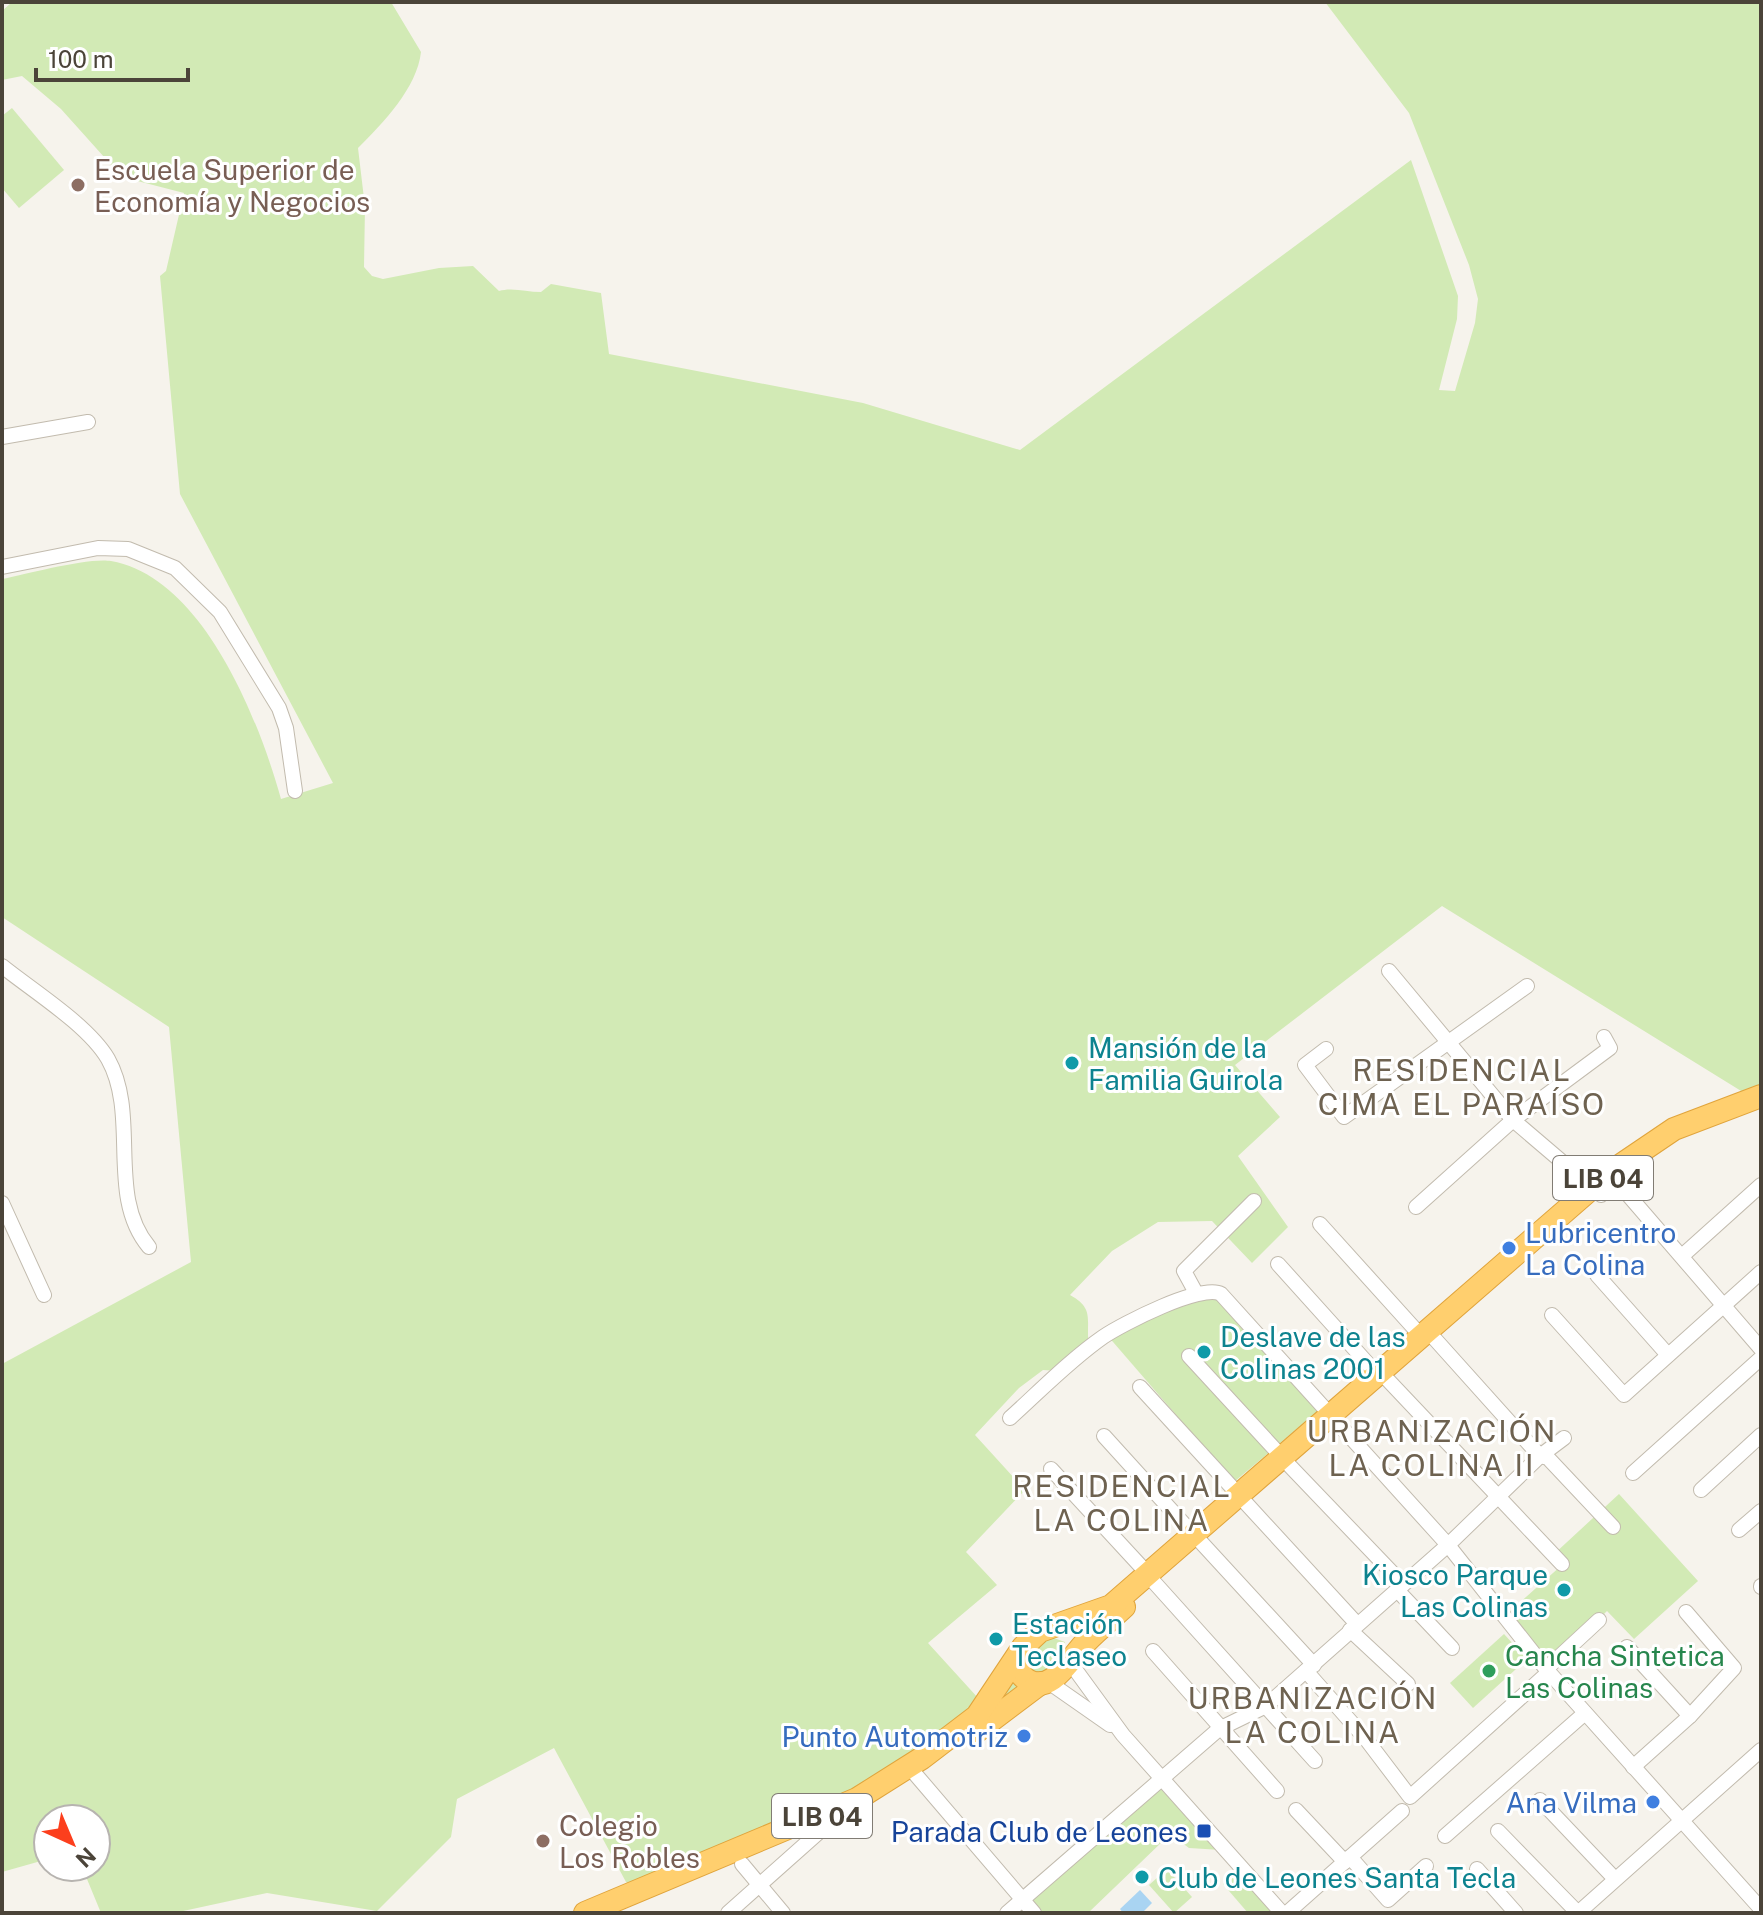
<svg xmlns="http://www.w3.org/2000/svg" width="1763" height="1915" viewBox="0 0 1763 1915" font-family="'Public Sans',sans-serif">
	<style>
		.green { fill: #d2eab5 }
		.water { fill: #a9d4f2 }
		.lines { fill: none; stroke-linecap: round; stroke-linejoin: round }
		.minor-casing { stroke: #c2bbae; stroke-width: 16 }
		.highway-casing { stroke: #e0a43c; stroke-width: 24 }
		.minor { stroke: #fff; stroke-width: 14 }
		.highway { stroke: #ffcf6e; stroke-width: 22 }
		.education-dot { fill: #8d6e63; stroke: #fff; stroke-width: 3 }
		.culture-dot { fill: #0f9aa8; stroke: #fff; stroke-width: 3 }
		.shop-dot { fill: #3f7fe0; stroke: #fff; stroke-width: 3 }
		.leisure-dot { fill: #2e9e5b; stroke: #fff; stroke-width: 3 }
		.transit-dot { fill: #1a4fb4; stroke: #fff; stroke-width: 3 }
		.labels { text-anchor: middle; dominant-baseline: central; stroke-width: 6; stroke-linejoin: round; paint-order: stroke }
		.shield { fill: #fff; stroke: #817c74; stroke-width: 2 }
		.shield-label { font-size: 26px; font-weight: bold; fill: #4b4439 }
		.education-label { font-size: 28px; fill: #785e54; stroke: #fff; text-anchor: start }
		.culture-label { font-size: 28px; fill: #0d838f; stroke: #fff; text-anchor: start }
		.shop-label { font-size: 28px; fill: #366cbe; stroke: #fff; text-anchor: end }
		.leisure-label { font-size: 28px; fill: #27864d; stroke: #fff; text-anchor: start }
		.transit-label { font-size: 28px; fill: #164399; stroke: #fff; text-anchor: end }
		.neighbourhood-label { font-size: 30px; letter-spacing: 2px; fill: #6e6250; stroke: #fff }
	</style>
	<rect width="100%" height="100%" fill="#f6f3ec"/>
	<!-- green -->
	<g class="green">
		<path d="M 12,2 L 391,2 L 421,52 C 417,88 383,123 358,148 L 365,207 L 364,267 L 372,276 L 383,279 L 439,268 L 473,266 L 499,291 C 513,287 526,292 541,292 L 551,284 L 601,293 L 609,354 L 863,403 L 1020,450 L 1411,160 L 1458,296 L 1457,319 L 1439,390 L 1455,391 L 1475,323 L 1478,299 L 1469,265 L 1409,113 L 1325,2 L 1761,2 L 1761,1091 L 1746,1094 L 1442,906 L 1235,1065 L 1280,1117 L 1238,1156 L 1288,1227 L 1252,1263 L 1212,1221 L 1158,1222 L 1112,1251 L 1070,1295 C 1096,1309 1085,1321 1089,1346 L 1059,1371 L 1043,1370 L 1019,1388 L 975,1435 L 1025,1490 L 966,1552 L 997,1585 L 928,1643 L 989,1710 L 1012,1678 L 1021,1691 L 837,1803 L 633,1886 L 626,1882 L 554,1748 L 457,1799 L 451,1837 L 377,1911 L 267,1893 L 174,1913 L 101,1913 L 82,1867 L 96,1867 L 96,1819 L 48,1819 L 48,1859 L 2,1872 L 2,1364 L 191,1262 L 169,1027 L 2,917 L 2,579 C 26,574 90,557 111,561 C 203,577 259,720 281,799 L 333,783 L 180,494 L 160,276 L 166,271 L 184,193 L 122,177 L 61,109 L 22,76 L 2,80 L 2,11 Z"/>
		<path d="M 12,108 L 64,170 L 19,208 L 2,188 L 2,116 Z"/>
		<path d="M 1191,1294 L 1224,1297 L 1324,1406 L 1234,1482 L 1107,1335 Z"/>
		<path d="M 1619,1494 L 1698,1581 L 1634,1639 L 1607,1611 L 1553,1665 L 1508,1613 L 1562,1565 L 1553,1555 Z"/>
		<path d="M 1504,1634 L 1527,1659 L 1473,1708 L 1450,1683 Z"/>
		<path d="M 1051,1637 L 1065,1642 L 1065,1656 L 1047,1674 L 1028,1674 L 1027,1654 Z"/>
		<path d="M 1160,1782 L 1221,1850 L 1189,1848 L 1177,1839 L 1164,1840 L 1088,1913 L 1038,1913 L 1027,1901 Z"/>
		<path d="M 1167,1869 L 1192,1897 L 1174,1913 L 1149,1885 Z"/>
		<path d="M 1239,1870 L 1274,1909 L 1269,1913 L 1248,1913 L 1223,1884 Z"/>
	</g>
	<!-- water -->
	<path class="water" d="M 1140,1890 L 1152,1903 L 1142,1913 L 1123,1913 L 1120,1909 Z"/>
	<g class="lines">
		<!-- minor casing -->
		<g class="minor-casing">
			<g id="minor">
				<path d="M 2,437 L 88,422"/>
				<path d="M 2,567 L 98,548 L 128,549 L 175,568 L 220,612 L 279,708 L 286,728 L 295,791"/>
				<path d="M 2,966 C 33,991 88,1025 108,1059 C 140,1116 106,1196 149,1247"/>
				<path d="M 1389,971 L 1513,1120 L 1601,1195"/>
				<path d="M 1326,1049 L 1305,1065 L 1344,1117 L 1527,986"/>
				<path d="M 1617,1182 L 1761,1349"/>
				<path d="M 2,1203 L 44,1295"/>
				<path d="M 1416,1207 L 1513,1120 L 1610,1048 L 1604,1037"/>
				<path d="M 1320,1224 L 1422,1337"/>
				<path d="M 1682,1256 L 1761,1185"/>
				<path d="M 1278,1264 L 1378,1375"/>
				<path d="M 1597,1275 L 1668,1355"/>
				<path d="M 1196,1293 L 1184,1271 L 1254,1201"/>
				<path d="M 1552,1315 L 1624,1395 L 1761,1272"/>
				<path d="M 1434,1338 L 1540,1456 L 1548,1458 L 1613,1527"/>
				<path d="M 1189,1356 L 1282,1457"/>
				<path d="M 1387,1379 L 1562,1564"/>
				<path d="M 1140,1387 L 1238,1494"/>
				<path d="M 1010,1418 C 1040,1391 1070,1360 1103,1337 C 1122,1324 1202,1283 1221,1294 L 1448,1545 L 1546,1669 L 1761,1909"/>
				<path d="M 1104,1436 L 1192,1533"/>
				<path d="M 1288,1464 L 1403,1584"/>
				<path d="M 1051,1469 L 1147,1573"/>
				<path d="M 1633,1473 L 1761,1358"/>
				<path d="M 1701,1490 L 1761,1435"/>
				<path d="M 1244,1501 L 1357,1624"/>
				<path d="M 1739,1530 L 1761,1511"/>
				<path d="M 1199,1540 L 1314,1665"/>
				<path d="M 1153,1581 L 1315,1761"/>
				<path d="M 1761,1587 L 1761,1586"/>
				<path d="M 1397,1590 L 1452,1648"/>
				<path d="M 1350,1630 L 1408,1684"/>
				<path d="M 1627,1647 L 1690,1716"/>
				<path d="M 1153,1651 L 1277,1791"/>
				<path d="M 1069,1661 L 1123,1735 L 1282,1913"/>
				<path d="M 1546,1669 L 1599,1620"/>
				<path d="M 1306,1671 L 1366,1739 L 1410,1797 L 1549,1672"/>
				<path d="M 1047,1681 L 1110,1725"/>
				<path d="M 1633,1767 L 1690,1716 L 1734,1668 L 1686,1612"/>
				<path d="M 916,1775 L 1034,1913"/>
				<path d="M 1540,1800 L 1615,1879"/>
				<path d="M 1296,1810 L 1345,1862"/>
				<path d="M 1498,1831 L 1578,1913"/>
				<path d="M 1445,1836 L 1585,1713"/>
				<path d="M 1350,1857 L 1388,1900 L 1426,1866"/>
				<path d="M 742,1864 L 783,1913"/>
				<path d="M 1477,1869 L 1516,1913"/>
				<path d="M 728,1913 L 819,1832"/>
				<path d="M 1007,1913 L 1219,1729 L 1266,1706 L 1448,1545 L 1540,1456 L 1564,1438"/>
				<path d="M 1287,1913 L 1402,1811"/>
				<path d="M 1578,1913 L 1761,1750"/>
			</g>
		</g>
		<!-- highway casing -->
		<g class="highway-casing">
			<g id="highway">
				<path d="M 1018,1657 C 1017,1666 1019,1675 1027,1680 C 1052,1696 1071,1656 1086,1642 C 1098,1630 1111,1619 1124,1607"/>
				<path d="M 976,1732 L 1041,1683"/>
				<path d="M 585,1913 L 857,1799 L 922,1758 L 977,1716 L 1023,1647 L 1040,1631 L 1111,1606 L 1609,1173 L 1674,1129 L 1761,1096"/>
			</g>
		</g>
		<!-- minor -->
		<use href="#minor" class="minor"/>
		<!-- highway -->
		<use href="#highway" class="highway"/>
	</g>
	<!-- markers -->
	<g class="education-dot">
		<circle cx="78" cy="185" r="8"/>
		<circle cx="543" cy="1841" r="8"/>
	</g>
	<g class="culture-dot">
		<circle cx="1072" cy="1063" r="8"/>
		<circle cx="1204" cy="1352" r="8"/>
		<circle cx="1564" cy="1590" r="8"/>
		<circle cx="996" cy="1639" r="8"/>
		<circle cx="1142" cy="1877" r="8"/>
	</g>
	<g class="shop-dot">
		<circle cx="1509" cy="1248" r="8"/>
		<circle cx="1024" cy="1736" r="8"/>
		<circle cx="1653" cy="1802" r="8"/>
	</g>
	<circle class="leisure-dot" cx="1489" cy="1671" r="8"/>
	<rect class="transit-dot" x="1196" y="1823" width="16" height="16" rx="4"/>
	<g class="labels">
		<!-- shield labels -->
		<g class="shield">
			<rect x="1553" y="1156" width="100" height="44" rx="6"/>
			<rect x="772" y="1794" width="100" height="44" rx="6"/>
		</g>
		<g class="shield-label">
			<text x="1603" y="1178">LIB 04</text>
			<text x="822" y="1816">LIB 04</text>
		</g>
		<!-- education labels -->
		<g class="education-label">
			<text x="94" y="169">Escuela Superior de<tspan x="94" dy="32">Economía y Negocios</tspan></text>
			<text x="559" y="1825">Colegio<tspan x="559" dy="32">Los Robles</tspan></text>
		</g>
		<!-- culture labels -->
		<g class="culture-label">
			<text x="1088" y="1047">Mansión de la<tspan x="1088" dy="32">Familia Guirola</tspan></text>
			<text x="1220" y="1336">Deslave de las<tspan x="1220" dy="32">Colinas 2001</tspan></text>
			<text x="1548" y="1574" text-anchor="end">Kiosco Parque<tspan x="1548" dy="32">Las Colinas</tspan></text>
			<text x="1012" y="1623">Estación<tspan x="1012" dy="32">Teclaseo</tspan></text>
			<text x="1158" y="1877">Club de Leones Santa Tecla</text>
		</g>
		<!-- shop labels -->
		<g class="shop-label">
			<text x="1525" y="1232" text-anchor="start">Lubricentro<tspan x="1525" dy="32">La Colina</tspan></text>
			<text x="1008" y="1736">Punto Automotriz</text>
			<text x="1637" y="1802">Ana Vilma</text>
		</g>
		<!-- leisure labels -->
		<g class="leisure-label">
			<text x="1505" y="1655">Cancha Sintetica<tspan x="1505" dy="32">Las Colinas</tspan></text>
		</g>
		<!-- transit labels -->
		<g class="transit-label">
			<text x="1188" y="1831">Parada Club de Leones</text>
		</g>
		<!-- neighbourhood labels -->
		<g class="neighbourhood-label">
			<text x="1462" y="1070">RESIDENCIAL<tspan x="1462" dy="34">CIMA EL PARAÍSO</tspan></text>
			<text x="1432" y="1431">URBANIZACIÓN<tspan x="1432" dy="34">LA COLINA II</tspan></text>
			<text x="1122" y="1486">RESIDENCIAL<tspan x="1122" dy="34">LA COLINA</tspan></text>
			<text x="1313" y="1698">URBANIZACIÓN<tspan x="1313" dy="34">LA COLINA</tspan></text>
		</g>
	</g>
	<!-- border -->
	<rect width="1763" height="1915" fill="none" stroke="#4b4439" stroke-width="8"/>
	<!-- north arrow -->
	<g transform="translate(72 1843) rotate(136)"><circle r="38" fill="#ffffff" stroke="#b7b4b0" stroke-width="2"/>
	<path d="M0-6L14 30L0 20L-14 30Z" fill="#fc3f1d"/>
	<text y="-12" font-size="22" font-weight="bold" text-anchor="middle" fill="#4b4439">N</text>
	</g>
	<!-- scale -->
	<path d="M36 68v12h152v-12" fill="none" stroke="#4b4439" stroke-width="4"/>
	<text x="48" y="68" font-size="24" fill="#4b4439" stroke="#ffffff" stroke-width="6" paint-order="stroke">100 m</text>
</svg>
